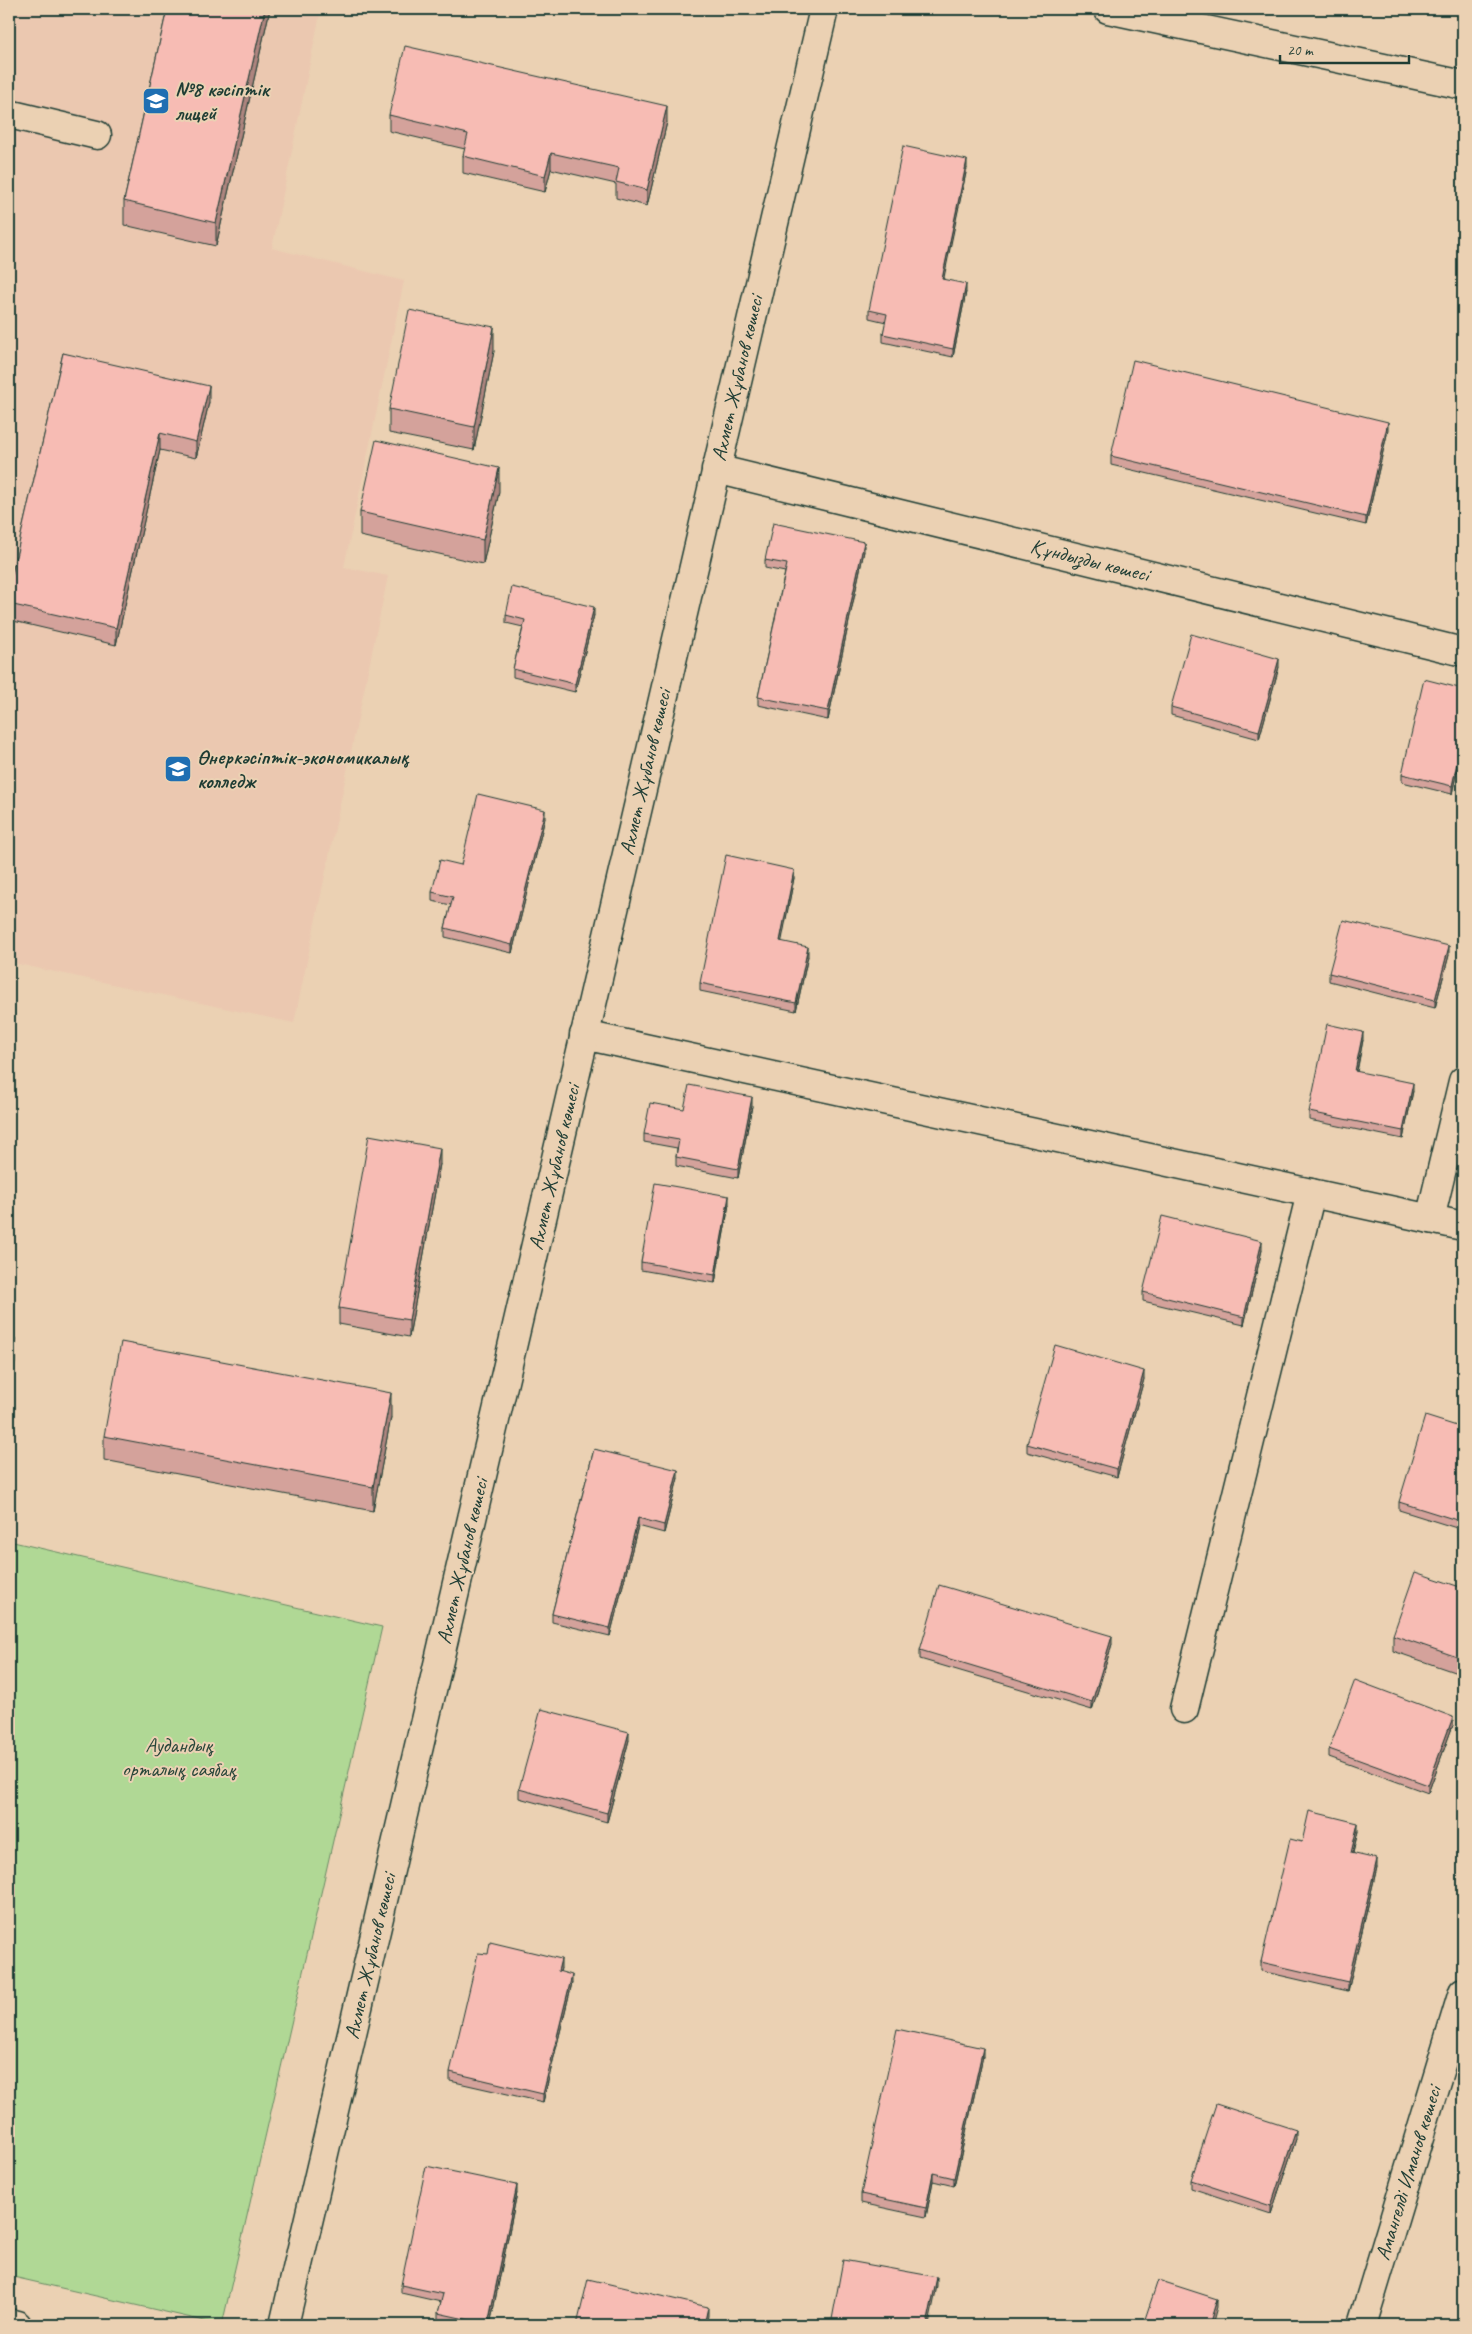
<svg xmlns="http://www.w3.org/2000/svg" width="1472" height="2334" viewBox="0 0 1472 2334" font-family="Caveat,sans-serif">
	<style>
		.built { fill: #ebc8b0 }
		.green { fill: #b0d895; stroke: #688a64 }
		.lines { fill: none; stroke-linecap: round; stroke-linejoin: round }
		.minor-casing { stroke: #1f3d34; stroke-width: 31 }
		.minor { stroke: #ebd1b3; stroke-width: 28 }
		.wall { fill: #d4a29b; stroke: #1f3d34 }
		.shaded-wall { fill: #ad847e; stroke: #1f3d34 }
		.building { fill: #f7bcb4; stroke: #1f3d34 }
		.labels { text-anchor: middle; dominant-baseline: central; stroke-width: 4; stroke-linejoin: round; paint-order: stroke }
		.poi-label { font-size: 21px; font-weight: bold; fill: #1f3d34; stroke: #ebd1b3; text-anchor: start }
		.street-label { font-size: 21px; fill: #1f3d34; stroke: #ebd1b3 }
		.park-label { font-size: 21px; fill: #264539; stroke: #ebd1b3 }
	</style>
	<rect width="100%" height="100%" fill="#ebd1b3"/>
	<filter id="ink" filterUnits="userSpaceOnUse"><feTurbulence type="fractalNoise" baseFrequency=".02" numOctaves="2"/><feDisplacementMap in="SourceGraphic" scale="10" xChannelSelector="R" yChannelSelector="G"/><feConvolveMatrix kernelMatrix="1 2 1 2 8 2 1 2 1" color-interpolation-filters="sRGB"/></filter>
	<g filter="url(#ink)">
		<!-- built -->
		<path class="built" d="M 9,9 L 321,9 L 272,248 L 404,281 L 344,567 L 388,576 L 294,1023 L 9,962 Z"/>
		<!-- green -->
		<path class="green" d="M 9,1541 L 382,1627 L 222,2325 L 9,2276 Z"/>
		<g class="lines">
			<!-- minor casing -->
			<g class="minor-casing">
				<g id="minor">
					<path d="M 1108,9 L 1463,85"/>
					<path d="M 9,114 L 97,135"/>
					<path d="M 716,469 L 1463,652"/>
					<path d="M 584,1035 L 1463,1226"/>
					<path d="M 1430,1219 L 1463,1081"/>
					<path d="M 1184,1709 L 1311,1193"/>
					<path d="M 9,2323 L 17,2325"/>
					<path d="M 284,2325 L 824,9"/>
					<path d="M 1362,2325 L 1463,1992"/>
				</g>
			</g>
			<!-- minor -->
			<use href="#minor" class="minor"/>
		</g>
		<!-- wall -->
		<g class="wall">
			<path d="M 167,9 L 270,9 L 216,246 L 124,225 L 124,201 Z"/>
			<path d="M 389,115 L 667,122 L 647,206 L 616,198 L 616,184 L 551,169 L 545,192 L 463,173 L 463,156 L 465,149 L 389,131 Z"/>
			<path d="M 967,168 L 943,279 L 966,292 L 953,357 L 883,342 L 883,334 L 886,322 L 869,318 L 869,310 Z"/>
			<path d="M 494,351 L 474,450 L 389,433 L 389,409 Z"/>
			<path d="M 63,353 L 209,402 L 196,458 L 160,450 L 116,645 L 9,620 L 9,587 Z"/>
			<path d="M 1388,430 L 1366,525 L 1111,465 L 1111,456 Z"/>
			<path d="M 499,492 L 483,564 L 360,536 L 360,512 Z"/>
			<path d="M 864,551 L 828,720 L 758,705 L 758,697 L 785,572 L 765,568 L 765,560 Z"/>
			<path d="M 506,615 L 594,615 L 575,692 L 513,677 L 513,669 L 523,627 L 506,623 Z"/>
			<path d="M 1279,667 L 1259,739 L 1171,715 L 1171,707 Z"/>
			<path d="M 1463,689 L 1463,773 L 1457,771 L 1452,794 L 1402,782 L 1402,774 Z"/>
			<path d="M 545,818 L 512,953 L 445,937 L 445,928 L 451,905 L 432,901 L 432,892 L 461,865 Z"/>
			<path d="M 794,878 L 781,942 L 808,956 L 796,1011 L 700,991 L 700,983 Z"/>
			<path d="M 1449,955 L 1435,1008 L 1329,981 L 1329,973 Z"/>
			<path d="M 1363,1040 L 1357,1072 L 1413,1091 L 1403,1139 L 1309,1120 L 1309,1112 Z"/>
			<path d="M 752,1106 L 738,1178 L 676,1166 L 676,1157 L 677,1148 L 644,1142 L 644,1134 L 684,1109 Z"/>
			<path d="M 440,1164 L 409,1337 L 339,1324 L 339,1308 Z"/>
			<path d="M 729,1204 L 715,1283 L 641,1270 L 641,1262 Z"/>
			<path d="M 1262,1250 L 1244,1325 L 1143,1301 L 1143,1292 Z"/>
			<path d="M 1144,1379 L 1117,1477 L 1027,1452 L 1027,1444 Z"/>
			<path d="M 391,1417 L 373,1511 L 104,1460 L 104,1436 Z"/>
			<path d="M 1463,1428 L 1463,1530 L 1399,1510 L 1399,1502 Z"/>
			<path d="M 594,1449 L 678,1478 L 664,1533 L 638,1526 L 610,1636 L 552,1622 L 552,1614 Z"/>
			<path d="M 1463,1588 L 1463,1675 L 1393,1651 L 1393,1635 Z"/>
			<path d="M 1112,1644 L 1092,1710 L 920,1659 L 920,1650 Z"/>
			<path d="M 1453,1725 L 1428,1793 L 1329,1757 L 1329,1749 Z"/>
			<path d="M 629,1740 L 607,1822 L 519,1798 L 519,1789 Z"/>
			<path d="M 1358,1831 L 1353,1853 L 1377,1867 L 1348,1991 L 1261,1971 L 1261,1962 L 1302,1842 Z"/>
			<path d="M 561,1968 L 560,1972 L 572,1983 L 543,2102 L 450,2081 L 450,2072 Z"/>
			<path d="M 983,2056 L 954,2186 L 933,2181 L 926,2217 L 861,2203 L 861,2194 Z"/>
			<path d="M 1296,2139 L 1271,2214 L 1191,2188 L 1191,2180 Z"/>
			<path d="M 517,2193 L 490,2325 L 456,2325 L 438,2322 L 438,2313 L 441,2302 L 401,2293 L 401,2285 Z"/>
		</g>
		<!-- shaded-wall -->
		<g class="shaded-wall">
			<path d="M 265,9 L 270,9 L 216,246 L 216,223 Z"/>
			<path d="M 667,106 L 667,122 L 647,206 L 647,190 Z"/>
			<path d="M 551,153 L 551,169 L 545,192 L 545,176 Z"/>
			<path d="M 967,160 L 967,168 L 942,287 L 942,279 Z"/>
			<path d="M 966,284 L 966,292 L 953,357 L 953,349 Z"/>
			<path d="M 494,327 L 494,351 L 474,450 L 474,427 Z"/>
			<path d="M 209,386 L 209,402 L 196,458 L 196,442 Z"/>
			<path d="M 1388,422 L 1388,430 L 1366,525 L 1366,517 Z"/>
			<path d="M 160,433 L 160,450 L 116,645 L 116,628 Z"/>
			<path d="M 499,468 L 499,492 L 483,564 L 483,540 Z"/>
			<path d="M 864,542 L 864,551 L 828,720 L 828,711 Z"/>
			<path d="M 594,607 L 594,615 L 575,692 L 575,684 Z"/>
			<path d="M 1279,659 L 1279,667 L 1259,739 L 1259,731 Z"/>
			<path d="M 1457,763 L 1457,771 L 1452,794 L 1452,786 Z"/>
			<path d="M 545,810 L 545,818 L 512,953 L 512,945 Z"/>
			<path d="M 794,870 L 794,878 L 780,950 L 780,941 Z"/>
			<path d="M 1449,946 L 1449,955 L 1435,1008 L 1435,1000 Z"/>
			<path d="M 808,947 L 808,956 L 796,1011 L 796,1003 Z"/>
			<path d="M 1363,1032 L 1363,1040 L 1355,1080 L 1355,1071 Z"/>
			<path d="M 1413,1083 L 1413,1091 L 1403,1139 L 1403,1131 Z"/>
			<path d="M 752,1097 L 752,1106 L 738,1178 L 738,1169 Z"/>
			<path d="M 440,1148 L 440,1164 L 409,1337 L 409,1320 Z"/>
			<path d="M 729,1196 L 729,1204 L 715,1283 L 715,1275 Z"/>
			<path d="M 1262,1241 L 1262,1250 L 1244,1325 L 1244,1317 Z"/>
			<path d="M 15,1339 L 15,1362 L 9,1398 L 9,1374 Z"/>
			<path d="M 1144,1371 L 1144,1379 L 1117,1477 L 1117,1469 Z"/>
			<path d="M 391,1393 L 391,1417 L 373,1511 L 373,1487 Z"/>
			<path d="M 678,1470 L 678,1478 L 664,1533 L 664,1525 Z"/>
			<path d="M 638,1518 L 638,1526 L 610,1636 L 610,1628 Z"/>
			<path d="M 1112,1636 L 1112,1644 L 1092,1710 L 1092,1702 Z"/>
			<path d="M 1453,1717 L 1453,1725 L 1428,1793 L 1428,1785 Z"/>
			<path d="M 629,1732 L 629,1740 L 607,1822 L 607,1813 Z"/>
			<path d="M 1358,1823 L 1358,1831 L 1351,1861 L 1351,1853 Z"/>
			<path d="M 1377,1859 L 1377,1867 L 1348,1991 L 1348,1982 Z"/>
			<path d="M 561,1959 L 561,1968 L 558,1980 L 558,1971 Z"/>
			<path d="M 572,1975 L 572,1983 L 543,2102 L 543,2094 Z"/>
			<path d="M 983,2048 L 983,2056 L 954,2186 L 954,2178 Z"/>
			<path d="M 1296,2130 L 1296,2139 L 1271,2214 L 1271,2206 Z"/>
			<path d="M 933,2173 L 933,2181 L 926,2217 L 926,2208 Z"/>
			<path d="M 517,2185 L 517,2193 L 490,2325 L 488,2325 Z"/>
			<path d="M 937,2277 L 937,2286 L 929,2325 L 927,2325 Z"/>
			<path d="M 1217,2299 L 1217,2307 L 1212,2325 L 1210,2322 Z"/>
			<path d="M 708,2307 L 708,2316 L 706,2325 L 704,2325 Z"/>
		</g>
		<!-- building -->
		<g class="building">
			<path d="M 167,9 L 265,9 L 216,223 L 124,201 Z"/>
			<path d="M 405,46 L 667,106 L 647,190 L 616,182 L 619,168 L 551,153 L 545,176 L 463,156 L 468,134 L 389,115 Z"/>
			<path d="M 903,146 L 967,160 L 942,279 L 966,284 L 953,349 L 883,334 L 887,314 L 869,310 Z"/>
			<path d="M 409,310 L 494,327 L 474,427 L 389,409 Z"/>
			<path d="M 63,353 L 209,386 L 196,442 L 160,433 L 116,628 L 9,604 L 9,587 Z"/>
			<path d="M 1133,360 L 1388,422 L 1366,517 L 1111,456 Z"/>
			<path d="M 376,440 L 499,468 L 483,540 L 360,512 Z"/>
			<path d="M 773,523 L 864,542 L 828,711 L 758,697 L 787,564 L 765,560 Z"/>
			<path d="M 512,587 L 594,607 L 575,684 L 513,669 L 525,620 L 506,615 Z"/>
			<path d="M 1191,634 L 1279,659 L 1259,731 L 1171,707 Z"/>
			<path d="M 1424,679 L 1463,689 L 1463,765 L 1457,763 L 1452,786 L 1402,774 Z"/>
			<path d="M 478,794 L 545,810 L 512,945 L 445,928 L 453,897 L 432,892 L 440,860 L 461,865 Z"/>
			<path d="M 726,855 L 794,870 L 780,941 L 808,947 L 796,1003 L 700,983 Z"/>
			<path d="M 1343,920 L 1449,946 L 1435,1000 L 1329,973 Z"/>
			<path d="M 1327,1024 L 1363,1032 L 1355,1071 L 1413,1083 L 1403,1131 L 1309,1112 Z"/>
			<path d="M 689,1085 L 752,1097 L 738,1169 L 676,1157 L 679,1140 L 644,1134 L 650,1103 L 684,1109 Z"/>
			<path d="M 369,1135 L 440,1148 L 409,1320 L 339,1308 Z"/>
			<path d="M 655,1183 L 729,1196 L 715,1275 L 641,1262 Z"/>
			<path d="M 1162,1216 L 1262,1241 L 1244,1317 L 1143,1292 Z"/>
			<path d="M 9,1337 L 15,1339 L 9,1374 Z"/>
			<path d="M 121,1342 L 391,1393 L 373,1487 L 104,1436 Z"/>
			<path d="M 1055,1345 L 1144,1371 L 1117,1469 L 1027,1444 Z"/>
			<path d="M 1425,1416 L 1463,1428 L 1463,1522 L 1399,1502 Z"/>
			<path d="M 594,1449 L 678,1470 L 664,1525 L 638,1518 L 610,1628 L 552,1614 Z"/>
			<path d="M 1415,1572 L 1463,1588 L 1463,1659 L 1393,1635 Z"/>
			<path d="M 939,1585 L 1112,1636 L 1092,1702 L 920,1650 Z"/>
			<path d="M 1355,1680 L 1453,1717 L 1428,1785 L 1329,1749 Z"/>
			<path d="M 541,1709 L 629,1732 L 607,1813 L 519,1789 Z"/>
			<path d="M 1309,1811 L 1358,1823 L 1351,1853 L 1377,1859 L 1348,1982 L 1261,1962 L 1290,1839 L 1302,1842 Z"/>
			<path d="M 490,1942 L 561,1959 L 558,1971 L 572,1975 L 543,2094 L 450,2072 L 478,1953 L 488,1954 Z"/>
			<path d="M 897,2029 L 983,2048 L 954,2178 L 933,2173 L 926,2208 L 861,2194 Z"/>
			<path d="M 1216,2104 L 1296,2130 L 1271,2206 L 1191,2180 Z"/>
			<path d="M 426,2166 L 517,2185 L 488,2324 L 438,2313 L 443,2294 L 401,2285 Z"/>
			<path d="M 843,2260 L 937,2277 L 927,2325 L 831,2325 Z"/>
			<path d="M 588,2279 L 708,2307 L 704,2325 L 577,2325 Z"/>
			<path d="M 1158,2280 L 1217,2299 L 1210,2322 L 1222,2325 L 1143,2325 Z"/>
			<path d="M 1463,2307 L 1463,2325 L 1458,2325 Z"/>
		</g>
	</g>
	<!-- icons -->
	<defs>
		<g id="school-square" transform="scale(1.4375)"><rect x="-9" y="-9" width="18" height="18" rx="4" fill="#1f6fb2" stroke="#ebd1b3"/><path d="M0-5L7-2L0 1L-7-2ZM-4 1L0 2.5L4 1V4Q0 6-4 4Z" fill="#fff"/></g>
		<g id="university-square" transform="scale(1.4375)"><rect x="-9" y="-9" width="18" height="18" rx="4" fill="#1f6fb2" stroke="#ebd1b3"/><path d="M0-5L7-2L0 1L-7-2ZM-4 1L0 2.5L4 1V4Q0 6-4 4Z" fill="#fff"/></g>
	</defs>
	<g fill-rule="evenodd">
		<use href="#school-square" x="156" y="101"/>
		<use href="#university-square" x="178" y="769"/>
	</g>
	<g class="labels">
		<!-- poi labels -->
		<g class="poi-label">
			<text x="175" y="89">№8 кәсіптік<tspan x="175" dy="24">лицей</tspan></text>
			<text x="197" y="757">Өнеркәсіптік-экономикалық<tspan x="197" dy="24">колледж</tspan></text>
		</g>
		<!-- street labels -->
		<g class="street-label">
			<text transform="translate(737 378) rotate(-77)">Ахмет Жұбанов көшесі</text>
			<text transform="translate(1090 560) rotate(14)">Құндызды көшесі</text>
			<text transform="translate(645 772) rotate(-77)">Ахмет Жұбанов көшесі</text>
			<text transform="translate(554 1167) rotate(-77)">Ахмет Жұбанов көшесі</text>
			<text transform="translate(462 1561) rotate(-77)">Ахмет Жұбанов көшесі</text>
			<text transform="translate(370 1956) rotate(-77)">Ахмет Жұбанов көшесі</text>
			<text transform="translate(1408 2173) rotate(-73)">Амангелді Иманов көшесі</text>
		</g>
		<!-- park labels -->
		<g class="park-label">
			<text x="179" y="1745">Аудандық<tspan x="179" dy="24">орталық саябақ</tspan></text>
		</g>
	</g>
	<!-- margin -->
	<rect width="1472" height="2334" fill="none" stroke="#ebd1b3" stroke-width="30"/>
	<rect x="15" y="15" width="1442" height="2304" fill="none" stroke="#1f3d34" stroke-width="2" filter="url(#ink)"/>
	<!-- scale -->
	<path d="M1280 55v8h129v-8" fill="none" stroke="#1f3d34" stroke-width="2.5"/>
	<text x="1287" y="55" font-size="15" fill="#1f3d34" stroke="#ebd1b3" stroke-width="4" paint-order="stroke">20 m</text>
</svg>
